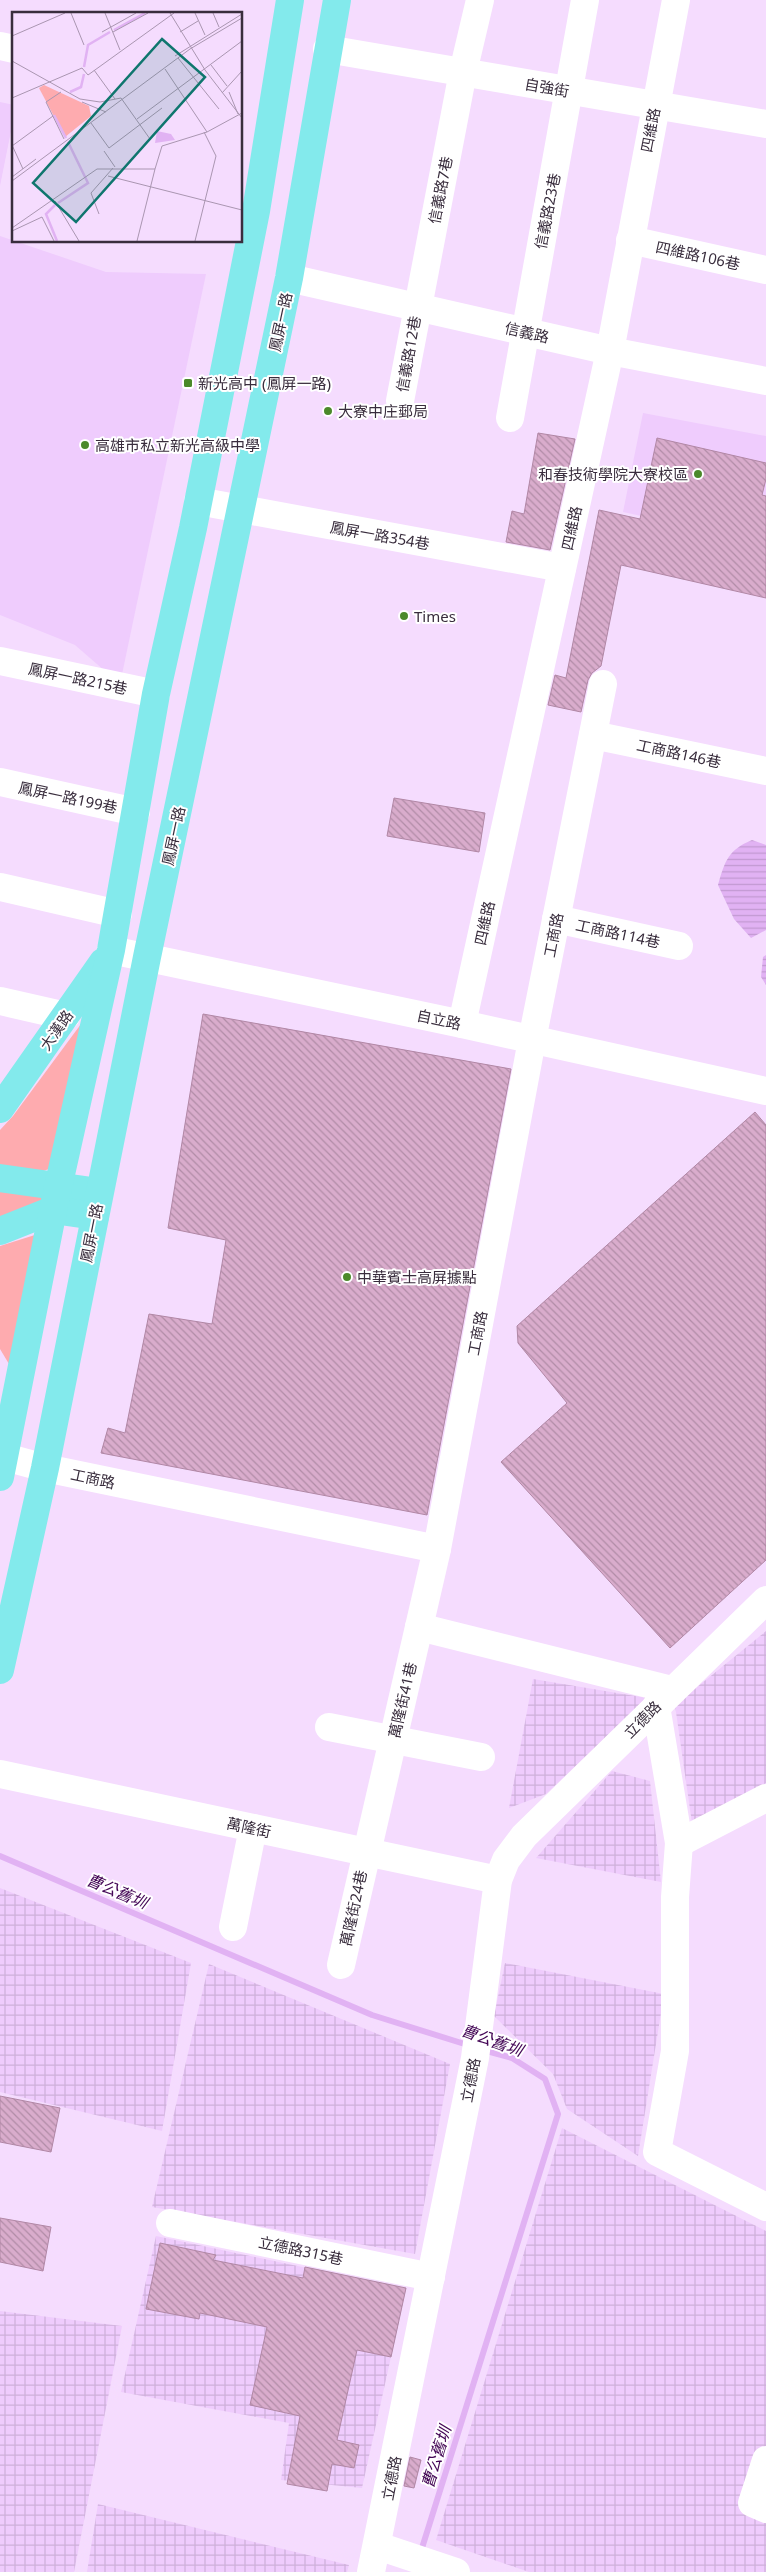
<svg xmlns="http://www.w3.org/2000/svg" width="766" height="2572" viewBox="0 0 766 2572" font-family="'Noto Sans','Noto Sans TC',sans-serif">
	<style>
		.built { fill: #efccfd }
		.industrial { fill: url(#industrial-grid) }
		.green { fill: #feabaf }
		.water { fill: url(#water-rules) }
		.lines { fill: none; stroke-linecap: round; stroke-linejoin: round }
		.stream { stroke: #e1b2f3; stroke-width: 6 }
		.building { fill: url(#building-back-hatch); stroke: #b187a5 }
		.minor { stroke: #fff; stroke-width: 28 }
		.major { stroke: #83eaec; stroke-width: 28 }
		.poi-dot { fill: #4b892a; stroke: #fff; stroke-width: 2 }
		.labels { text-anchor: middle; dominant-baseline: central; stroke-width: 4; stroke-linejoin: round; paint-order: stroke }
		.street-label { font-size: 15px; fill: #392d3d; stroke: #fff }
		.poi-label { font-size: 15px; fill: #392d3d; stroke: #fff; text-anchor: start }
		.water-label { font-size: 16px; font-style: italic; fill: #430655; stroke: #fff }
		.inset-river { fill: none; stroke: #e1b2f3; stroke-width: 2.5 }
		.inset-road { fill: none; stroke: #aa96b1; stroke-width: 1 }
		.view { fill: #0f766e; fill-opacity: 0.15; stroke: #0f766e; stroke-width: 2.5 }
		.inset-edge { fill: none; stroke: #392d3d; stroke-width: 2.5 }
	</style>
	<defs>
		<pattern id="industrial-grid" width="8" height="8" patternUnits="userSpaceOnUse" patternTransform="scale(1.25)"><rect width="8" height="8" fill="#efccfd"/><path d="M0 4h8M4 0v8" fill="none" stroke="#ceb0da"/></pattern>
		<pattern id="water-rules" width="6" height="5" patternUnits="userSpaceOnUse" patternTransform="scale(1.25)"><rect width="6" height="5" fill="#e1b2f3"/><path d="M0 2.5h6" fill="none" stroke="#c299d1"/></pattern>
		<pattern id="building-back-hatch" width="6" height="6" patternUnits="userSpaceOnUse" patternTransform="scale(1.25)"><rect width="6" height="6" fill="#d9accc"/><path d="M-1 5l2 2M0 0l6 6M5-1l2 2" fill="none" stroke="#b18ca7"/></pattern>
	</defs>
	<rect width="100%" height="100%" fill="#f5dcfe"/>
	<!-- built -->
	<g class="built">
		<path d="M 0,102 L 14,105 L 14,116 L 0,186 Z"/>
		<path d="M 0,236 L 106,272 L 206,274 L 120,684 L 75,645 L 0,615 Z"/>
		<path d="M 643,413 L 766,436 L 766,543 L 623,512 Z"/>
	</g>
	<!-- industrial -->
	<g class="industrial">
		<path d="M 766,1631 L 766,1783 L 692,1823 L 675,1705 Z"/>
		<path d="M 533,1679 L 647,1698 L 546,1794 L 509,1808 Z"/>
		<path d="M 612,1771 L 650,1781 L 661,1882 L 536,1858 Z"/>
		<path d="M 0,1888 L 191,1963 L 162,2131 L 0,2092 Z"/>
		<path d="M 505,1963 L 664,1994 L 638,2156 L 567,2109 L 553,2074 L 494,2016 Z"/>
		<path d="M 209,1964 L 450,2064 L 415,2254 L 152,2207 Z"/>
		<path d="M 562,2128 L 766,2231 L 766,2572 L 529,2572 L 436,2540 Z"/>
		<path d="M 156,2236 L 406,2289 L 362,2488 L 281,2480 L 289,2423 L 121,2392 Z"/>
		<path d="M 0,2311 L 122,2326 L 74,2572 L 0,2572 Z"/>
		<path d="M 98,2504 L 349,2565 L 347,2572 L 87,2572 Z"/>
	</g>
	<!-- green -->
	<g class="green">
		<path d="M 81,1024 L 52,1168 L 43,1171 L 0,1165 L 0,1130 L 13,1116 Z"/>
		<path d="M 0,1189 L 46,1191 L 43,1205 L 0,1217 Z"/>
		<path d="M 38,1234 L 12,1369 L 0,1349 L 0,1246 Z"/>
	</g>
	<!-- water -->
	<g class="water">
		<path d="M 752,840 L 766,845 L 766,930 L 751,938 L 734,919 L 718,885 C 725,861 728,850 752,840 Z"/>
		<path d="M 766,955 L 766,985 L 761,977 L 763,957 Z"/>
	</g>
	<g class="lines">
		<!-- stream -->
		<g class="stream">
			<path d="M 0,1856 L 372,2015 L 471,2046"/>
			<path d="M 422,2548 L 558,2114 L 545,2079 L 512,2058 L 483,2050"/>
		</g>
	</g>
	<!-- building -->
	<g class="building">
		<path d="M 538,433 L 575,439 L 550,550 L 506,542 L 512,511 L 524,514 Z"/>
		<path d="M 657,438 L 766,463 L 766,479 L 762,495 L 766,496 L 766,598 L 621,565 L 601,666 L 592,673 L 588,680 L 581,712 L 548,705 L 555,675 L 566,678 L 599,510 L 640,519 Z"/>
		<path d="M 394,798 L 485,813 L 479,852 L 387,836 Z"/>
		<path d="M 203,1014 L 511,1069 L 427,1515 L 101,1453 L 108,1428 L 125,1433 L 149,1314 L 212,1324 L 226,1240 L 168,1228 Z"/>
		<path d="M 755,1112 L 766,1125 L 766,1560 L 670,1648 L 501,1462 L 567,1403 L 518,1343 L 517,1326 Z"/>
		<path d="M 0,2096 L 60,2108 L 51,2152 L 0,2142 Z"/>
		<path d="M 0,2218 L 51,2227 L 43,2271 L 0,2262 Z"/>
		<path d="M 160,2243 L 216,2255 L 213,2260 L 303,2278 L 305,2267 L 406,2288 L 391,2357 L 357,2350 L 337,2440 L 359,2445 L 354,2468 L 332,2464 L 327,2491 L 287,2484 L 300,2416 L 250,2405 L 267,2327 L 200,2313 L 199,2319 L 146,2309 Z"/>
		<path d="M 410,2457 L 421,2460 L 414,2488 L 404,2486 Z"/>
	</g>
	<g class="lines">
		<!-- minor -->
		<g class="minor">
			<path d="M 0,46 L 14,49"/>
			<path d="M 327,49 L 766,124"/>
			<path d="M 630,240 L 766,270"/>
			<path d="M 289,278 L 610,351 L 766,381"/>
			<path d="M 400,401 L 463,72 L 480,0"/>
			<path d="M 510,418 L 585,0"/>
			<path d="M 198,501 L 562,568"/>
			<path d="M 0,661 L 156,694"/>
			<path d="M 593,735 L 766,771"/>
			<path d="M 0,782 L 136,812"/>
			<path d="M 0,887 L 118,914"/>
			<path d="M 556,919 L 679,946"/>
			<path d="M 111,950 L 462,1024 L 766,1091"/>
			<path d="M 0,1001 L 66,1016"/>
			<path d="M 462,1024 L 610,351 L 676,0"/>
			<path d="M 5,1457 L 45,1468 L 437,1549 L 532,1040 L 603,684"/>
			<path d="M 419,1627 L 672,1690"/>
			<path d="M 656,1706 L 679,1843 L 675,1897 L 675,2051 L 657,2152 L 766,2207"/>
			<path d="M 329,1727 L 481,1757"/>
			<path d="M 0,1774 L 498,1880"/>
			<path d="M 679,1843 L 766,1798"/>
			<path d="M 233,1927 L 253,1828"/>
			<path d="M 341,1965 L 437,1549"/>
			<path d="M 170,2223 L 431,2277"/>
			<path d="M 766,2460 L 752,2503 L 766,2509"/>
			<path d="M 378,2546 L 456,2572"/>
			<path d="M 371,2572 L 475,2058 L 498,1880 L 506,1860 L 524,1836 L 766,1600"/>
		</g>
		<!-- major -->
		<g class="major">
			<path d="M 0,1109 L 103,962"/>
			<path d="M 0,1178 L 99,1192"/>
			<path d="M 0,1231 L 53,1210 L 95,1216"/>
			<path d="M 0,1477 L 53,1210 L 111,950 L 156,694 L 193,528 L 256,211 L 290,0"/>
			<path d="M 0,1670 L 45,1468 L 147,957 L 289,278 L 337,0"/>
		</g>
	</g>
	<!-- markers -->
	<g class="poi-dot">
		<rect x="183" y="378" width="10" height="10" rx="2.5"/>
		<circle cx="328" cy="411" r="5"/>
		<circle cx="85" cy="445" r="5"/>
		<circle cx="698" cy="474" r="5"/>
		<circle cx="404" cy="616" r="5"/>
		<circle cx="347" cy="1277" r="5"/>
	</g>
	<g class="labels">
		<!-- street labels -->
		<g class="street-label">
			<text transform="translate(547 87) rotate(10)">自強街</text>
			<text transform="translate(650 130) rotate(-79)">四維路</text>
			<text transform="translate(440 190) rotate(-79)">信義路7巷</text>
			<text transform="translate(547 211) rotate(-79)">信義路23巷</text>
			<text transform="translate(698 255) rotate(12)">四維路106巷</text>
			<text transform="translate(280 322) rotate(-78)">鳳屏一路</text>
			<text transform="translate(527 332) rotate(13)">信義路</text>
			<text transform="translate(408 354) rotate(-80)">信義路12巷</text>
			<text transform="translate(571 528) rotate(-78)">四維路</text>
			<text transform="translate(380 535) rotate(10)">鳳屏一路354巷</text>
			<text transform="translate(78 678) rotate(12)">鳳屏一路215巷</text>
			<text transform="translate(679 753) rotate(12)">工商路146巷</text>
			<text transform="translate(68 797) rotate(12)">鳳屏一路199巷</text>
			<text transform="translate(173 836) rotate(-78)">鳳屏一路</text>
			<text transform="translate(484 923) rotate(-78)">四維路</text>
			<text transform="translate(618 933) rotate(12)">工商路114巷</text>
			<text transform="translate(553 935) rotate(-79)">工商路</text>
			<text transform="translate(439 1019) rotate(12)">自立路</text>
			<text transform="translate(56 1030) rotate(-55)">大漢路</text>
			<text transform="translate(91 1233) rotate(-79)">鳳屏一路</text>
			<text transform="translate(477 1333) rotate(-79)">工商路</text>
			<text transform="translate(93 1478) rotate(12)">工商路</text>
			<text transform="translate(402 1700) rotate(-77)">萬隆街41巷</text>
			<text transform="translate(642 1719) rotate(-45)">立德路</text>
			<text transform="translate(249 1827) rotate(12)">萬隆街</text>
			<text transform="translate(353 1908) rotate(-78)">萬隆街24巷</text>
			<text transform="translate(470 2080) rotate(-79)">立德路</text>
			<text transform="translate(301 2250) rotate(12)">立德路315巷</text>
			<text transform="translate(391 2478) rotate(-79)">立德路</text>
		</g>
		<!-- poi labels -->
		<g class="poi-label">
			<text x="198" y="383">新光高中 (鳳屏一路)</text>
			<text x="338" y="411">大寮中庄郵局</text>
			<text x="95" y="445">高雄市私立新光高級中學</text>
			<text x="688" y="474" text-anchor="end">和春技術學院大寮校區</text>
			<text x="414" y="616">Times</text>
			<text x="357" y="1277">中華賓士高屏據點</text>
		</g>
		<!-- water labels -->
		<g class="water-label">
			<text transform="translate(117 1891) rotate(23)">曹公舊圳</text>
			<text transform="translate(492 2040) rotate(20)">曹公舊圳</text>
			<text transform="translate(436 2457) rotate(-73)">曹公舊圳</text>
		</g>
	</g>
	<!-- overview -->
	<g transform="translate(12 12)">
		<rect width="230" height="230" fill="#f5dcfe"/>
		<path d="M 32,73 L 77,94 L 79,104 L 53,125 L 27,76 Z" fill="#feabaf"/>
		<path d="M 145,119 L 159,122 L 163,128 L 143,131 Z" fill="#e1b2f3"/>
		<path class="inset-river" d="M 102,18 L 133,1M 72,55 L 76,33 L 98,20M 58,80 L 69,75 L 72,62M 42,103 L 54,126M 46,191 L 76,171 L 56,130M 43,193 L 34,202 L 45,229"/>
		<path class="inset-road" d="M 59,1 L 72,33M 93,1 L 108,38M 158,1 L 193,58 L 230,106M 183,1 L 193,23M 201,1 L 207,15M 90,20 L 124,1M 101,20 L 136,1M 168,20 L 186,9M 0,24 L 53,1M 163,44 L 230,2M 166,46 L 207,97M 0,49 L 68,87 L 88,90 L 109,86M 199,53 L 215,74M 153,57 L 195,120M 82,58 L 103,87M 49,80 L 34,90 L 52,127M 217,80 L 226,102M 210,81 L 230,59M 0,86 L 70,56 L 76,63 L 162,1M 109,86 L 138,127M 70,90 L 94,100M 125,107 L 230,29M 79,111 L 97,136 L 150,96M 0,133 L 11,157M 0,134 L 41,104M 92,139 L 103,155M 96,164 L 230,198M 0,165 L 24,147M 0,169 L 178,37 L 230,6M 43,189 L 67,229M 87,202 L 79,181 L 101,156M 0,216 L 85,157 L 143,157 L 150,134 L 195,120 L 230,101M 0,219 L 30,205 L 42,229M 125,229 L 143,157M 183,229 L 204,144 L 192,120"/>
		<path class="view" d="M 150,27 L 193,65 L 64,210 L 21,171 Z"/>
		<rect width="230" height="230" class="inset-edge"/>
	</g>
</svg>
